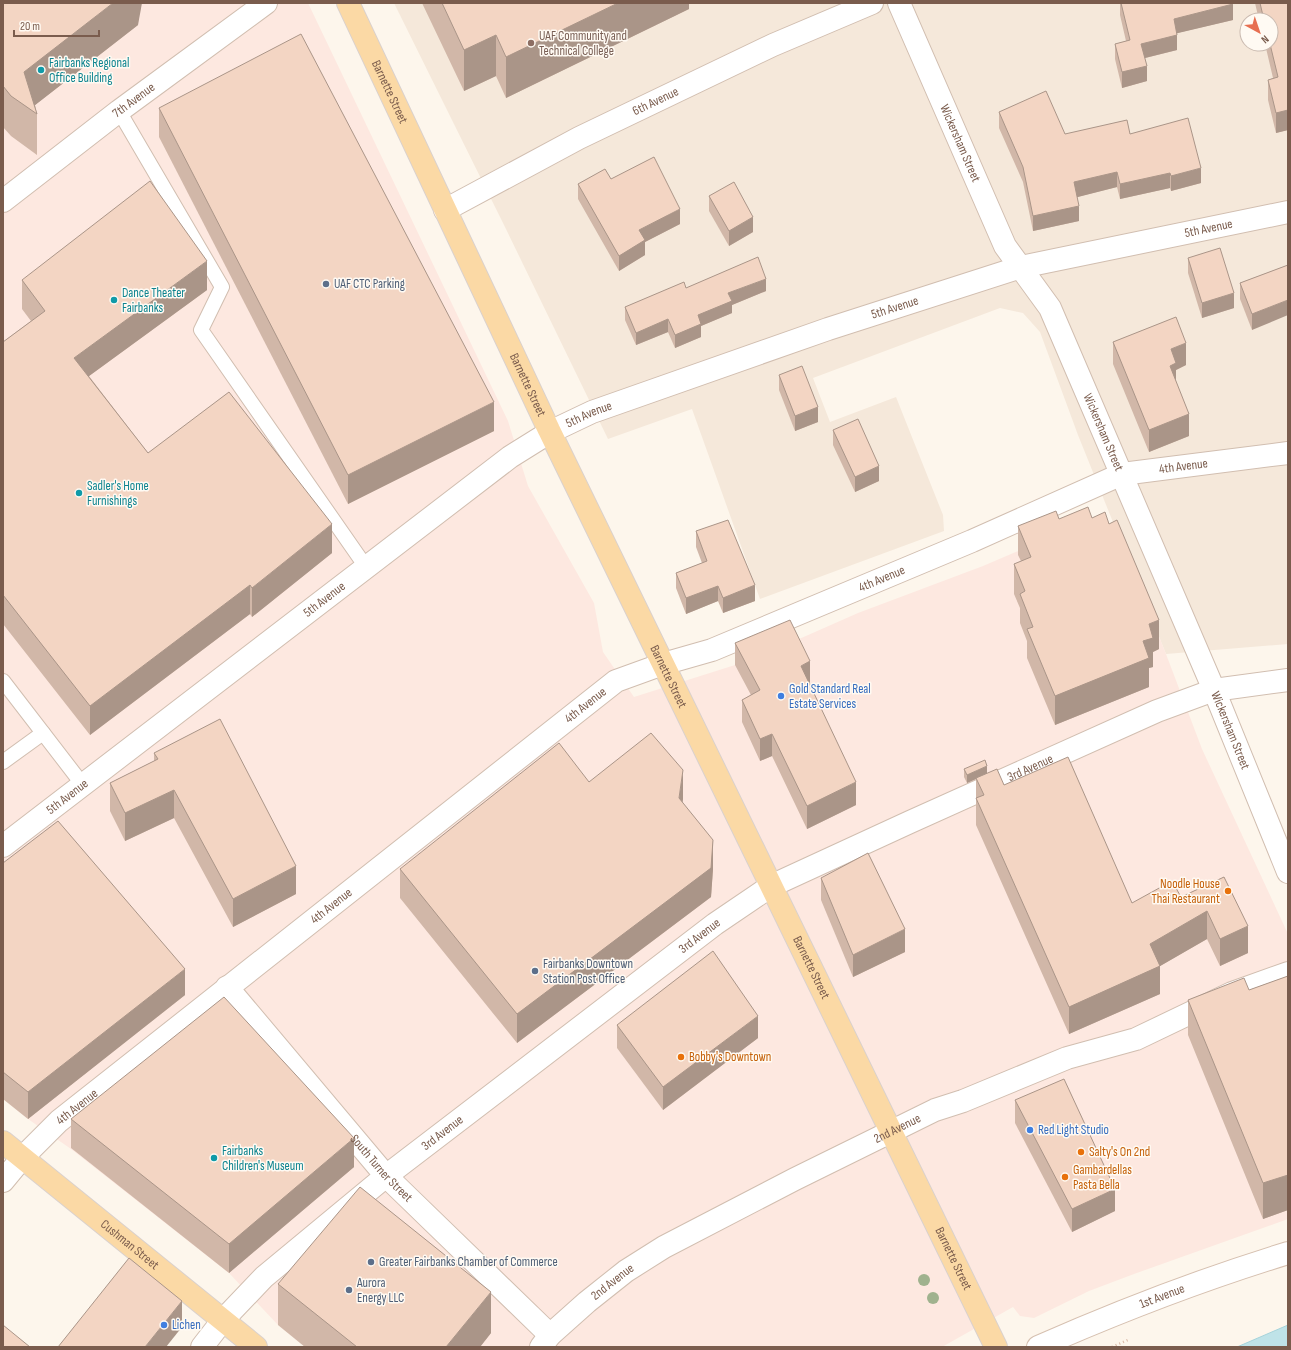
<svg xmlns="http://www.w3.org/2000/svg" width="1291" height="1350" viewBox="0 0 1291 1350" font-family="'Sofia Sans Condensed',sans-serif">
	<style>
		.residential { fill: #f5e8da; fill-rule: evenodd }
		.commercial { fill: #fde8e0 }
		.water { fill: #bfe3e8; stroke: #a5d3da }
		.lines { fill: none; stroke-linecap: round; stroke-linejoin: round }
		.lane-casing { stroke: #d1beb0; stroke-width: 16 }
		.street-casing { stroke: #d1beb0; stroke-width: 24 }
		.secondary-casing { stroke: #d6c0b0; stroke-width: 24 }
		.primary-casing { stroke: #dad1cd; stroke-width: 24 }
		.path { stroke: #d9b8a5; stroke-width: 2.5; stroke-dasharray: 1 3; stroke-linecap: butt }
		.lane { stroke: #fff; stroke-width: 14 }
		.street { stroke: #fff; stroke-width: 22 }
		.secondary { stroke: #fff; stroke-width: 22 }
		.primary { stroke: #fbd9a5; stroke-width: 22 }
		.tree { fill: #a0b28e }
		.wall { fill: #d1b7a8 }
		.shaded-wall { fill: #aa9588 }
		.building { fill: #f3d5c3; stroke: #aa9588 }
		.education-dot { fill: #8d6e63; stroke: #fffaf3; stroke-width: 1.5 }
		.culture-dot { fill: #0f9aa8; stroke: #fffaf3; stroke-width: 1.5 }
		.service-dot { fill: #5c6f8a; stroke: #fffaf3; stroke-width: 1.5 }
		.shop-dot { fill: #3f7fe0; stroke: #fffaf3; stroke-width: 1.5 }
		.food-dot { fill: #e8710a; stroke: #fffaf3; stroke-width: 1.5 }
		.labels { text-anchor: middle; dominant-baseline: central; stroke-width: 3; stroke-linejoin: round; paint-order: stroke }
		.education-label { font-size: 13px; fill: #785e54; stroke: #fffaf3; text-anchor: start }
		.culture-label { font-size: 13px; fill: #0d838f; stroke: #fffaf3; text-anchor: start }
		.street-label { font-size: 13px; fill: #7a5c4d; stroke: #fffaf3 }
		.service-label { font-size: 13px; fill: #4e5e75; stroke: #fffaf3; text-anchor: start }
		.shop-label { font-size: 13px; fill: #366cbe; stroke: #fffaf3; text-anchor: start }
		.food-label { font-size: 13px; fill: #c56008; stroke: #fffaf3; text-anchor: start }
	</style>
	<rect width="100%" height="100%" fill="#fdf6ec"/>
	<!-- residential -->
	<path class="residential" d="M 394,3 L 1288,3 L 1288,644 L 1166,654 L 1078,435 L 1040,332 L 1023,313 L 1000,308 L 813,378 L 830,422 L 896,397 L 943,515 L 944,531 L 760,599 L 692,409 L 608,439 L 504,225 ZM 1247,20 L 1271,20 L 1271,44 L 1247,44 Z"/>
	<!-- commercial -->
	<path class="commercial" d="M 3,3 L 308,3 L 508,421 L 528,486 L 594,603 L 603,652 L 634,697 L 735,665 L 790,643 L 858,613 L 983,566 L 1086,522 L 1122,545 L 1166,654 L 1202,749 L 1288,934 L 1288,1219 L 1134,1274 L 1089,1291 L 1034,1318 L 1020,1316 L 1013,1307 L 942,1347 L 305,1347 L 278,1325 L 229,1273 L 71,1149 L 28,1119 L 3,1099 Z"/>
	<!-- water -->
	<path class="water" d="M 1288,1325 L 1288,1347 L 1237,1347 Z"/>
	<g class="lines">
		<!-- lane casing -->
		<g class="lane-casing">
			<g id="lane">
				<path d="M 119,111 L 222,287 L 201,330 L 366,567"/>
				<path d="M 3,681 L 83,785"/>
				<path d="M 3,762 L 43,733"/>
			</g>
		</g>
		<!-- street casing -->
		<g class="street-casing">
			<g id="street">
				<path id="s1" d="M 899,3 L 1005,246 L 1050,308 L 1214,690 L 1288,872"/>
				<path id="s2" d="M 3,201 L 119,111 L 266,3"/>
				<path id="s3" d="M 445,210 L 579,138 L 773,45 L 872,3"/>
				<path id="s4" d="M 3,846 L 510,457 L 550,432 L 592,412 L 828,329 L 1021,267 L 1288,212"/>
				<path id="s5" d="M 227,987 L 386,1176 L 550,1335"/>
				<path id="s6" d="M 3,1181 L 22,1158 L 59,1121 L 616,681 L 663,664 L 712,650 L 972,541 L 1122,474 L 1288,453"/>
				<path id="s7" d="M 202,1347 L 223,1320 L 264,1277 L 386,1176 L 715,924 L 771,886 L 910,822 L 1157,711 L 1214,690 L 1288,680"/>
				<path id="s8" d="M 541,1347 L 550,1335 L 587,1302 L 626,1271 L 664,1247 L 795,1179 L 935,1110 L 963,1101 L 1067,1058 L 1136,1039 L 1232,993 L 1288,973"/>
			</g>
		</g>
		<!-- secondary casing -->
		<g class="secondary-casing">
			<g id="secondary">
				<path id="s9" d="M 1038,1347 C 1120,1311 1203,1279 1288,1253"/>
			</g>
		</g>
		<!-- primary casing -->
		<g class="primary-casing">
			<g id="primary">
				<path id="s10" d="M 348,3 C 415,146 482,288 549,430 C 696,737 849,1040 996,1347"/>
				<path id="s11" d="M 3,1142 L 256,1347"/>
			</g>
		</g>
		<!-- path -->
		<path class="path" d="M 1112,1347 L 1130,1339"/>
		<!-- lane -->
		<use href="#lane" class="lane"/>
		<!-- street -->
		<use href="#street" class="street"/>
		<!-- secondary -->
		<use href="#secondary" class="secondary"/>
		<!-- primary -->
		<use href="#primary" class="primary"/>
	</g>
	<!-- trees -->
	<g class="tree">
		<circle cx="924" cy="1280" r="6"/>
		<circle cx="933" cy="1298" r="6"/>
	</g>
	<!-- wall -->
	<g class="wall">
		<path d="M 3,3 L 138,25 L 35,105 L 37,114 L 37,155 L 11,136 L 3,127 Z"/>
		<path d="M 422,3 L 689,3 L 689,9 L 506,98 L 496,76 L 464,91 Z"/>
		<path d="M 1120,3 L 1233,3 L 1233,20 L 1177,33 L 1177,50 L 1145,58 L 1147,81 L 1122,88 L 1115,59 L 1115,44 L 1126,41 L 1120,15 Z"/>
		<path d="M 1255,3 L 1288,3 L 1288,130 L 1276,133 L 1268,100 L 1268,80 L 1273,78 L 1265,44 L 1271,44 L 1271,20 L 1259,20 Z"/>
		<path d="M 159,108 L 494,431 L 348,504 L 159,137 Z"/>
		<path d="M 999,112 L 1065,134 L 1130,134 L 1201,183 L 1171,191 L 1170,188 L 1120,199 L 1117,187 L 1077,197 L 1079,221 L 1033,231 L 1023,182 L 999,128 Z"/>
		<path d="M 611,179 L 680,224 L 645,242 L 645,255 L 619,271 L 578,199 L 578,184 Z"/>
		<path d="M 709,196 L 753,232 L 729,246 L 709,211 Z"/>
		<path d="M 1188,258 L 1234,308 L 1202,318 L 1188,273 Z"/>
		<path d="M 1288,265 L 1252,330 L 1240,299 L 1240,283 Z"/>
		<path d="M 22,280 L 207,290 L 89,376 L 148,453 L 332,553 L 252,617 L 250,614 L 90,735 L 3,624 L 3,342 L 31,321 L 22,309 Z"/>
		<path d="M 686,288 L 766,291 L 732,305 L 732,313 L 701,326 L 701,337 L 675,348 L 668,332 L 636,345 L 625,320 L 625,307 Z"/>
		<path d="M 1113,342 L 1186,365 L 1176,370 L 1176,381 L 1189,436 L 1149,452 L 1113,364 Z"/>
		<path d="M 779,375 L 818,422 L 795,431 L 779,390 Z"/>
		<path d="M 833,430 L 879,481 L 855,492 L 833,445 Z"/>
		<path d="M 1092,518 L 1109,524 L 1159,649 L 1153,652 L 1153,667 L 1149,668 L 1149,687 L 1055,725 L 1027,658 L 1027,641 L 1020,623 L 1020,608 L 1014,594 L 1014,564 L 1021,561 L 1018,555 L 1018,526 L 1059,519 Z"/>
		<path d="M 696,531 L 755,601 L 723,613 L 718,601 L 686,614 L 676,588 L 676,573 L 702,563 L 696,547 Z"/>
		<path d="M 735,643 L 810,683 L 856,805 L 807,829 L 772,756 L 760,761 L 742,722 L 742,700 L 751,695 L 735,665 Z"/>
		<path d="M 154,753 L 296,894 L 233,927 L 174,818 L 125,841 L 110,811 L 110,783 L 154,761 Z"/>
		<path d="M 964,769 L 987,774 L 967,783 L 964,777 Z"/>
		<path d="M 976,778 L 1004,785 L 1132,903 L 1181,897 L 1224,877 L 1248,953 L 1220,966 L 1207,939 L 1160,966 L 1160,994 L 1069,1034 L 976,825 Z"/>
		<path d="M 589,782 L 683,799 L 682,803 L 713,869 L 711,897 L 517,1043 L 400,898 L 400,869 Z"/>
		<path d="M 3,863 L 185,995 L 28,1119 L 3,1099 Z"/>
		<path d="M 821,878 L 905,952 L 853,977 L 821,900 Z"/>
		<path d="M 1288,976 L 1288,1210 L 1263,1219 L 1188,1035 L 1188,1000 L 1249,990 Z"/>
		<path d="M 617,1025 L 758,1038 L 663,1110 L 617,1048 Z"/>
		<path d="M 1015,1100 L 1115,1211 L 1072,1232 L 1015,1123 Z"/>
		<path d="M 71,1119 L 354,1167 L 229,1273 L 71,1148 Z"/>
		<path d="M 278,1284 L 491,1333 L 480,1347 L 305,1347 L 278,1325 Z"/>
	</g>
	<!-- shaded-wall -->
	<g class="shaded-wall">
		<path d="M 113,3 L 142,3 L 138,25 L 30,109 L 24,72 Z"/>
		<path d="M 618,3 L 689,3 L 689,9 L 506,98 L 506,57 Z"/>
		<path d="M 1233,4 L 1233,20 L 1174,34 L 1174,19 Z"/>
		<path d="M 496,35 L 496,76 L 464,91 L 464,50 Z"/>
		<path d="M 1177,35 L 1177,50 L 1141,59 L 1141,44 Z"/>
		<path d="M 1147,66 L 1147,81 L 1122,88 L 1122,72 Z"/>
		<path d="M 1288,110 L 1288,130 L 1276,133 L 1276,113 Z"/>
		<path d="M 1201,168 L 1201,183 L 1171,191 L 1171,176 Z"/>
		<path d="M 1117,172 L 1117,187 L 1074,198 L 1074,182 Z"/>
		<path d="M 1170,173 L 1170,188 L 1120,199 L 1120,184 Z"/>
		<path d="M 1079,206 L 1079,221 L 1033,231 L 1033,216 Z"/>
		<path d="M 680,209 L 680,224 L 645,242 L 645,255 L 619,271 L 619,256 L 639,230 Z"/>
		<path d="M 753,217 L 753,232 L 729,246 L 729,231 Z"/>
		<path d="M 207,261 L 207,290 L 74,387 L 74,358 Z"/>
		<path d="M 766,279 L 766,291 L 732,305 L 732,313 L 701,326 L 701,337 L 675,348 L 675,335 L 698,315 L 728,293 Z"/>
		<path d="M 1234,293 L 1234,308 L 1202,318 L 1202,303 Z"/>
		<path d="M 1288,300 L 1288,315 L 1252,330 L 1252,314 Z"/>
		<path d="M 668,319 L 668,332 L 636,345 L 636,333 Z"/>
		<path d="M 1186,343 L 1186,365 L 1176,370 L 1176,386 L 1170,388 L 1171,349 Z"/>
		<path d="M 494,402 L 494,431 L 348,504 L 348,475 Z"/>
		<path d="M 818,407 L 818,422 L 795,431 L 795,416 Z"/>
		<path d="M 1189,414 L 1189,436 L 1149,452 L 1149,430 Z"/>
		<path d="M 879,466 L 879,481 L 855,492 L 855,477 Z"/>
		<path d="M 332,524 L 332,553 L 252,617 L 252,588 Z"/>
		<path d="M 250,585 L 250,614 L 90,735 L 90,706 Z"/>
		<path d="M 755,585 L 755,601 L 723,613 L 723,598 Z"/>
		<path d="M 718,586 L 718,601 L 686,614 L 686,598 Z"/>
		<path d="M 1159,620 L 1159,649 L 1153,652 L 1153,667 L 1149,668 L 1149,687 L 1055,725 L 1055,696 L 1143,641 L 1149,624 Z"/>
		<path d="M 810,661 L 810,683 L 801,688 L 801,666 Z"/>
		<path d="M 772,734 L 772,756 L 760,761 L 760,739 Z"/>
		<path d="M 987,766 L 987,774 L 967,783 L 967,775 Z"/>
		<path d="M 683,770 L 683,799 L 679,827 L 679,798 Z"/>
		<path d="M 856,782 L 856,805 L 807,829 L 807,806 Z"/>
		<path d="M 174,790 L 174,818 L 125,841 L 125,813 Z"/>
		<path d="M 713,840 L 713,869 L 711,897 L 517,1043 L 517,1014 Z"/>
		<path d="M 296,866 L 296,894 L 233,927 L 233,899 Z"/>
		<path d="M 1207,911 L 1207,939 L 1155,969 L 1160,966 L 1160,994 L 1069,1034 L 1069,1007 L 1150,944 Z"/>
		<path d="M 1248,926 L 1248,953 L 1220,966 L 1220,939 Z"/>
		<path d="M 905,929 L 905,952 L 853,977 L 853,955 Z"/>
		<path d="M 185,969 L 185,995 L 28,1119 L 28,1092 Z"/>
		<path d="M 758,1016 L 758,1038 L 663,1110 L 663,1087 Z"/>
		<path d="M 354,1138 L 354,1167 L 229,1273 L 229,1244 Z"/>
		<path d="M 1288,1175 L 1288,1210 L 1263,1219 L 1263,1183 Z"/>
		<path d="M 1115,1189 L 1115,1211 L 1072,1232 L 1072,1209 Z"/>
		<path d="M 491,1292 L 491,1333 L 480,1347 L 446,1347 Z"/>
		<path d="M 182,1301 L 182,1327 L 166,1347 L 145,1347 Z"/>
	</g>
	<!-- building -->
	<g class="building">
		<path d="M 3,3 L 113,3 L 24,72 L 37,114 L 11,96 L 3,86 Z"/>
		<path d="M 442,3 L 618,3 L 506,57 L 496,35 L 464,50 Z"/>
		<path d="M 1121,3 L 1233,3 L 1233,4 L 1174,19 L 1177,35 L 1141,44 L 1147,66 L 1122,72 L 1115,44 L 1130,40 Z"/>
		<path d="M 1260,3 L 1288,3 L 1288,110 L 1276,113 L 1268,80 L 1278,77 L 1270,44 L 1271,44 L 1271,20 L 1264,20 Z"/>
		<path d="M 301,34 L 494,402 L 348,475 L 159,108 Z"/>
		<path d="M 1046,91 L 1065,134 L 1127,120 L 1130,134 L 1188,118 L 1201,168 L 1171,176 L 1170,173 L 1120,184 L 1117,172 L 1074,182 L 1079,206 L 1033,216 L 1023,167 L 999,112 Z"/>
		<path d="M 654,157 L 680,209 L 639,230 L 645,240 L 619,256 L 578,184 L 605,169 L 611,179 Z"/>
		<path d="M 150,181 L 207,261 L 74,358 L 148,453 L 229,392 L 332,524 L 252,588 L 250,585 L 90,706 L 3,595 L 3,342 L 45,311 L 22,280 Z"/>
		<path d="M 734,182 L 753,217 L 729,231 L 709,196 Z"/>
		<path d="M 1220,248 L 1234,293 L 1202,303 L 1188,258 Z"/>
		<path d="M 758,257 L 766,279 L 728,293 L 732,301 L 698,315 L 701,324 L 675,335 L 668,319 L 636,333 L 625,307 L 684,282 L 686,288 Z"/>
		<path d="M 1288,265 L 1288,300 L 1252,314 L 1240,283 Z"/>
		<path d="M 1176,317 L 1186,343 L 1171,349 L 1176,363 L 1170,366 L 1189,414 L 1149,430 L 1113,342 Z"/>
		<path d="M 802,366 L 818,407 L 795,416 L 779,375 Z"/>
		<path d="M 858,419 L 879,466 L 855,477 L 833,430 Z"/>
		<path d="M 1088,507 L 1092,518 L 1105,512 L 1109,524 L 1117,520 L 1159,620 L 1149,624 L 1153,638 L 1143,641 L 1149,658 L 1055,696 L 1027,629 L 1033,627 L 1020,594 L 1025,591 L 1014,564 L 1031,557 L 1018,526 L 1056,511 L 1059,519 Z"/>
		<path d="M 728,520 L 755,585 L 723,598 L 718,586 L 686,598 L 676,573 L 707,561 L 696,531 Z"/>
		<path d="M 790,620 L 810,661 L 801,666 L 856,782 L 807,806 L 772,734 L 760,739 L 742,700 L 760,690 L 735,643 Z"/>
		<path d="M 220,719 L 296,866 L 233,899 L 174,790 L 125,813 L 110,783 L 158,759 L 154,753 Z"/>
		<path d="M 651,733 L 683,770 L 679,798 L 713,840 L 711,868 L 517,1014 L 400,869 L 559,743 L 589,782 Z"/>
		<path d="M 1068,757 L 1132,903 L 1172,881 L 1181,897 L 1224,877 L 1248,926 L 1220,939 L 1207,911 L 1150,944 L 1160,966 L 1069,1007 L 976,798 L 984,795 L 976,778 L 997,769 L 1004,785 Z"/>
		<path d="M 985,760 L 987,766 L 967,775 L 964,769 Z"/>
		<path d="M 58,821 L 185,969 L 28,1092 L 3,1072 L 3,863 Z"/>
		<path d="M 868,853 L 905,929 L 853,955 L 821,878 Z"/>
		<path d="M 713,951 L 758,1016 L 663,1087 L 617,1025 Z"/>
		<path d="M 1288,976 L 1288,1175 L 1263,1183 L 1188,1000 L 1244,978 L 1249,990 Z"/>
		<path d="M 224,997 L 354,1138 L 229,1244 L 71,1119 Z"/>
		<path d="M 1064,1079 L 1115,1189 L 1072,1209 L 1015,1100 Z"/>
		<path d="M 360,1187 L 491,1292 L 446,1347 L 357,1347 L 278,1284 Z"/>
		<path d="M 129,1258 L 182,1301 L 145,1347 L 58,1347 Z"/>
		<path d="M 3,1325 L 30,1347 L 3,1347 Z"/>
	</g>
	<!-- markers -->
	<circle class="education-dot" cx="531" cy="43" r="4"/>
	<g class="culture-dot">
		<circle cx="41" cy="70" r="4"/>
		<circle cx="114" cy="300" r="4"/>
		<circle cx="79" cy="493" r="4"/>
		<circle cx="214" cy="1158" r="4"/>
	</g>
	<g class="service-dot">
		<circle cx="326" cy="284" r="4"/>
		<circle cx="535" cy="971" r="4"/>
		<circle cx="371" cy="1262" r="4"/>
		<circle cx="349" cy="1290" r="4"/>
	</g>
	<g class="shop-dot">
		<circle cx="781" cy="696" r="4"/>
		<circle cx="1030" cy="1130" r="4"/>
		<circle cx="164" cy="1325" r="4"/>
	</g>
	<g class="food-dot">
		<circle cx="1228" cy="891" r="4"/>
		<circle cx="681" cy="1057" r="4"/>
		<circle cx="1081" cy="1152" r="4"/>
		<circle cx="1065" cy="1177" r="4"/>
	</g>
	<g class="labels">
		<!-- education labels -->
		<g class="education-label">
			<text x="539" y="36">UAF Community and<tspan x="539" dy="15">Technical College</tspan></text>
		</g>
		<!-- culture labels -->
		<g class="culture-label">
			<text x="49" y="63">Fairbanks Regional<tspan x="49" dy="15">Office Building</tspan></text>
			<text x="122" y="293">Dance Theater<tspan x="122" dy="15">Fairbanks</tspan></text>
			<text x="87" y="486">Sadler's Home<tspan x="87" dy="15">Furnishings</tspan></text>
			<text x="222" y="1151">Fairbanks<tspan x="222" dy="15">Children's Museum</tspan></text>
		</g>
		<!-- street labels -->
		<g class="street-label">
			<text stroke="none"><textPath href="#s10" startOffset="98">Barnette Street</textPath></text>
			<text stroke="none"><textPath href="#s2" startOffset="165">7th Avenue</textPath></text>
			<text stroke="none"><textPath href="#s3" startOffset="237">6th Avenue</textPath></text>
			<text stroke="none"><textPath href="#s1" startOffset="153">Wickersham Street</textPath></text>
			<text stroke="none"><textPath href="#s4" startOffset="1377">5th Avenue</textPath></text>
			<text stroke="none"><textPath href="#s4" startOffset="1053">5th Avenue</textPath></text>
			<text stroke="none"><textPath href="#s10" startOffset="422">Barnette Street</textPath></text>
			<text stroke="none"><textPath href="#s4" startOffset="729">5th Avenue</textPath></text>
			<text stroke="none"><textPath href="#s1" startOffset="477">Wickersham Street</textPath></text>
			<text stroke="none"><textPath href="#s6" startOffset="1401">4th Avenue</textPath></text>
			<text stroke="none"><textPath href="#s6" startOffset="1077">4th Avenue</textPath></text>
			<text stroke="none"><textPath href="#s4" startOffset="405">5th Avenue</textPath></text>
			<text stroke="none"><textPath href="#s10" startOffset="746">Barnette Street</textPath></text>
			<text stroke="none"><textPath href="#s6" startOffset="753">4th Avenue</textPath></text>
			<text stroke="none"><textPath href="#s1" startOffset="801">Wickersham Street</textPath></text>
			<text stroke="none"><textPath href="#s7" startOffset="1019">3rd Avenue</textPath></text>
			<text stroke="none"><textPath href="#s4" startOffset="81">5th Avenue</textPath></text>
			<text stroke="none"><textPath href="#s6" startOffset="429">4th Avenue</textPath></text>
			<text stroke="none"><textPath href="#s7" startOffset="647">3rd Avenue</textPath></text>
			<text stroke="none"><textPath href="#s10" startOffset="1070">Barnette Street</textPath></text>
			<text stroke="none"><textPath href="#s6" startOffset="105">4th Avenue</textPath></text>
			<text stroke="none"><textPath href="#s8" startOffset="421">2nd Avenue</textPath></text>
			<text stroke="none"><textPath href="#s7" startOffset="323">3rd Avenue</textPath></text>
			<text stroke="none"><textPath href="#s5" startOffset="238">South Turner Street</textPath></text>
			<text stroke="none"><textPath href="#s11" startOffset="163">Cushman Street</textPath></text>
			<text stroke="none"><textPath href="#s10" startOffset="1394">Barnette Street</textPath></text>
			<text stroke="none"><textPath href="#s8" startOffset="97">2nd Avenue</textPath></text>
			<text stroke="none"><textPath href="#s9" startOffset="134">1st Avenue</textPath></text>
		</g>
		<!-- service labels -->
		<g class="service-label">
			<text x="334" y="284">UAF CTC Parking</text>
			<text x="543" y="964">Fairbanks Downtown<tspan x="543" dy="15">Station Post Office</tspan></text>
			<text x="379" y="1262">Greater Fairbanks Chamber of Commerce</text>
			<text x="357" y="1283">Aurora<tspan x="357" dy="15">Energy LLC</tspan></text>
		</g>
		<!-- shop labels -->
		<g class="shop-label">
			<text x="789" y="689">Gold Standard Real<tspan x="789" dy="15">Estate Services</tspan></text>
			<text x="1038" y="1130">Red Light Studio</text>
			<text x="172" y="1325">Lichen</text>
		</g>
		<!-- food labels -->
		<g class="food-label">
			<text x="1220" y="884" text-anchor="end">Noodle House<tspan x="1220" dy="15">Thai Restaurant</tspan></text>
			<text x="689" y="1057">Bobby's Downtown</text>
			<text x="1089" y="1152">Salty's On 2nd</text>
			<text x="1073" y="1170">Gambardellas<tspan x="1073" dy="15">Pasta Bella</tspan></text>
		</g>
	</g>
	<!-- border -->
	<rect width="1291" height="1350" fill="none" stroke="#7a5c4d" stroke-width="8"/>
	<!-- north arrow -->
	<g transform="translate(1259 32) rotate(140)"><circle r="19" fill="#fffaf3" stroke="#cabbb1"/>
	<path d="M0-3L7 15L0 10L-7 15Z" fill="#e76f51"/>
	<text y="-6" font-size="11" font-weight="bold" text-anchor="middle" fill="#7a5c4d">N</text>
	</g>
	<!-- scale -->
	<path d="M14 30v6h85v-6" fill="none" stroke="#7a5c4d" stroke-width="2"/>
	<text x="20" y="30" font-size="12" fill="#7a5c4d" stroke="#fffaf3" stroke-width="3" paint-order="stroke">20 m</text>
</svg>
